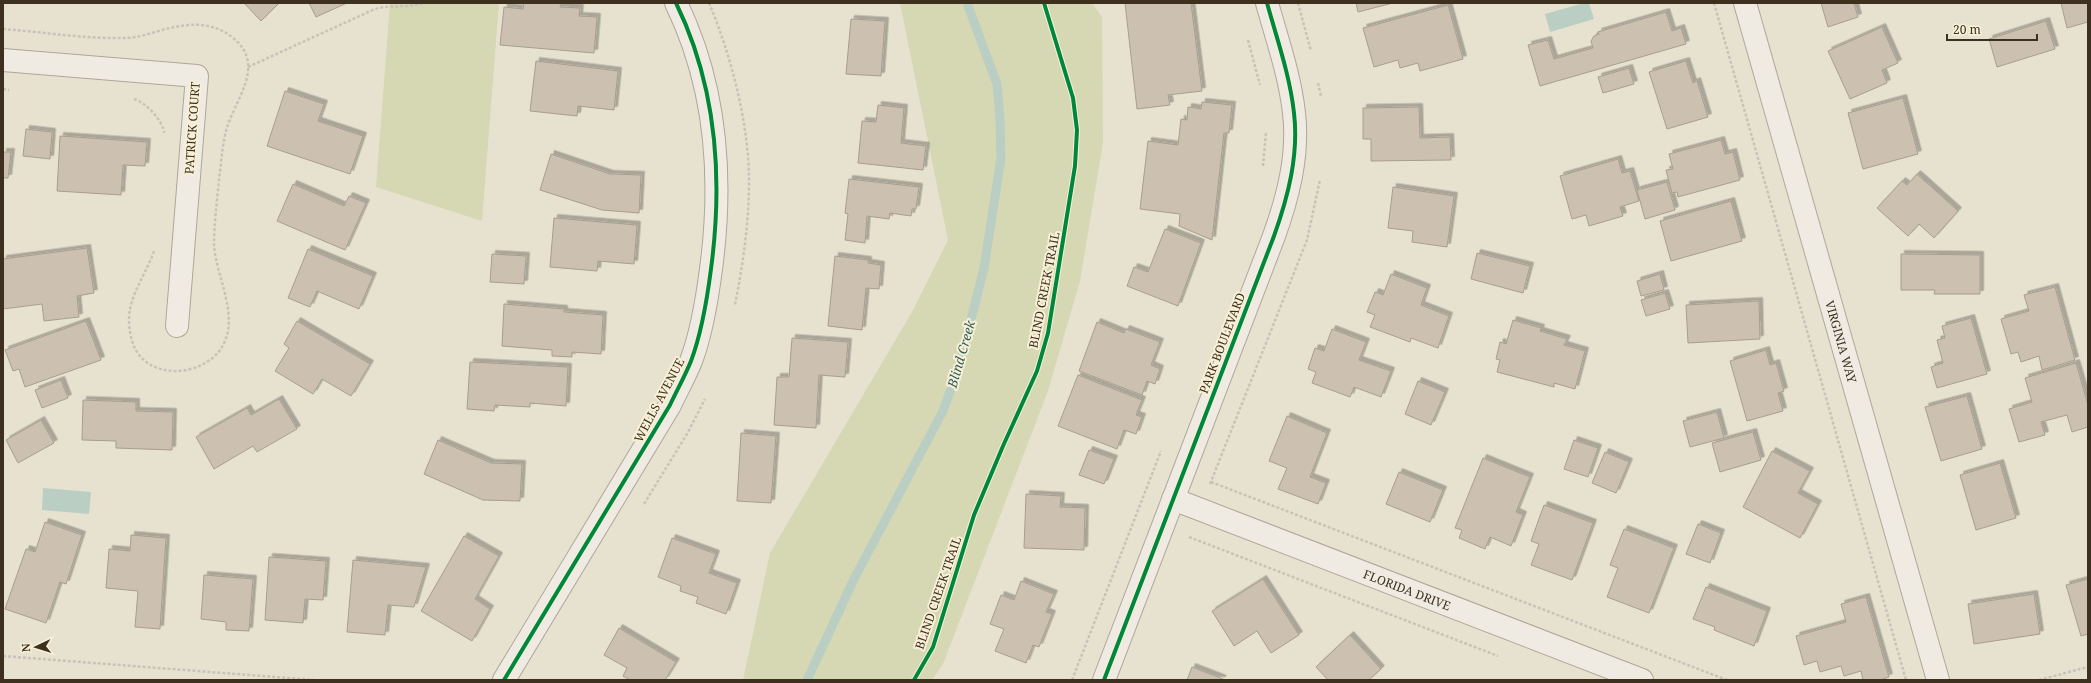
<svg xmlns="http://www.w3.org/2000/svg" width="2091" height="683" viewBox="0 0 2091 683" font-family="'Noto Serif',serif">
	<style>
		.green { fill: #d5d8b2 }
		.water { fill: #bbcec3 }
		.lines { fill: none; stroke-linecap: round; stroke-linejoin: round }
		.stream { stroke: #bbcec3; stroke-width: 9 }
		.building { fill: #ccc0b0; stroke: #a89e8e; filter: url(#shadow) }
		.street-casing { stroke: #ada798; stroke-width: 24 }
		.path { stroke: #c8c3b8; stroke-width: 2.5; stroke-dasharray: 3 2; stroke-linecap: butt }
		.street { stroke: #efebe2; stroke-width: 22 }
		.cycleway-casing { stroke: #f8f0d6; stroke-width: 6 }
		.cycleway { stroke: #00873e; stroke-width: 4 }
		.labels { text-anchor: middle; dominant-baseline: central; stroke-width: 4; stroke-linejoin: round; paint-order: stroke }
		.street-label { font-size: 12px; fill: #3d301f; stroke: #f8f0d6 }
		.water-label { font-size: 13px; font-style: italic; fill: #2d5e5e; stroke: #f8f0d6 }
	</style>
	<defs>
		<filter id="shadow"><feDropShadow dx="3.5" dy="-3.5" stdDeviation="0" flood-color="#0004"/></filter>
	</defs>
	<rect width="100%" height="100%" fill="#e7e2d0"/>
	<!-- green -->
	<g class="green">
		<path d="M 390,3 L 499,3 L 482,221 L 376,187 Z"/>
		<path d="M 900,3 L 1092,3 L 1102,17 L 1103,143 L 1080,281 L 1048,391 L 943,664 L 932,680 L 743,680 L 770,553 L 912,312 L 948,240 Z"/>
	</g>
	<!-- water -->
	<g class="water">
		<path d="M 1584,3 L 1589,3 L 1594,19 L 1550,32 L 1545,14 Z"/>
		<path d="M 43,488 L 91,492 L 89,514 L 42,510 Z"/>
	</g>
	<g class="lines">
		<!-- stream -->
		<path class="stream" d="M 807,680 L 854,579 L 943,411 L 959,367 L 984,268 L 1001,158 L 1000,119 L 997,84 L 967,3"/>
	</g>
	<!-- building -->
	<g class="building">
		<path d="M 244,3 L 279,3 L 261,21 Z"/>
		<path d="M 309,3 L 347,3 L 316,17 Z"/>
		<path d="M 524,3 L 561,3 L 560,7 L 580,8 L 579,16 L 597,17 L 594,53 L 500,45 L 504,7 L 523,9 Z"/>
		<path d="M 1125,3 L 1191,3 L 1202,91 L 1168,95 L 1170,105 L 1137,109 Z"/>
		<path d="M 1356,3 L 1393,3 L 1358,12 Z"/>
		<path d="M 1821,3 L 1854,3 L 1858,17 L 1828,27 Z"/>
		<path d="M 2061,3 L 2088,3 L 2088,22 L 2067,28 Z"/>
		<path d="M 1448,5 L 1463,59 L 1420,71 L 1418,63 L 1400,68 L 1398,60 L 1374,67 L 1363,28 Z"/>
		<path d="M 1666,12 L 1672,31 L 1681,28 L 1686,44 L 1540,86 L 1528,45 L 1548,40 L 1554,59 L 1593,48 L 1591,41 L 1594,36 L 1599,34 L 1598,32 Z"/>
		<path d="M 851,19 L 885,21 L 881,76 L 846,74 Z"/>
		<path d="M 2046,21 L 2055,49 L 1997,67 L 1989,39 Z"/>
		<path d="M 1882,27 L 1898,63 L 1882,70 L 1887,83 L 1850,99 L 1828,51 Z"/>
		<path d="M 536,61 L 618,71 L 614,110 L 578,106 L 577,116 L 530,111 Z"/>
		<path d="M 1686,61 L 1693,83 L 1697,81 L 1708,117 L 1667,129 L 1649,72 Z"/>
		<path d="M 1629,68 L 1634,84 L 1603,93 L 1598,77 Z"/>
		<path d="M 285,91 L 324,104 L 318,121 L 363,136 L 350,174 L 267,146 Z"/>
		<path d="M 1903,98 L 1918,154 L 1863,169 L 1848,113 Z"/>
		<path d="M 1202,102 L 1232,105 L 1229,133 L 1224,133 L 1212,240 L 1179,226 L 1180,214 L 1140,209 L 1148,141 L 1178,145 L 1181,119 L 1187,120 L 1188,107 L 1201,109 Z"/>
		<path d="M 878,105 L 904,108 L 901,143 L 926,146 L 923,170 L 858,163 L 862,121 L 876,122 Z"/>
		<path d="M 1419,107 L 1420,138 L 1450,137 L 1451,160 L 1371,161 L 1371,139 L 1363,139 L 1363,108 Z"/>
		<path d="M 26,129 L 52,132 L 50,159 L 23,156 Z"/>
		<path d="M 60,136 L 147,142 L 145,166 L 123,165 L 121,195 L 57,191 Z"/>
		<path d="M 1721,140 L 1725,154 L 1733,152 L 1740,180 L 1678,197 L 1677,192 L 1672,193 L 1666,170 L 1673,169 L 1669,154 Z"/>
		<path d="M 3,152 L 11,152 L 8,178 L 3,178 Z"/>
		<path d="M 551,154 L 610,174 L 641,175 L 639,213 L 602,210 L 540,190 Z"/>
		<path d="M 1618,159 L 1622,173 L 1630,171 L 1639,201 L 1620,207 L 1623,216 L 1589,226 L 1586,215 L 1572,219 L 1560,176 Z"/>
		<path d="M 1917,174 L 1958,211 L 1934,238 L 1919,224 L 1908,236 L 1877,208 L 1902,181 L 1907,185 Z"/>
		<path d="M 849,179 L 919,187 L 916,209 L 912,209 L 911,216 L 890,213 L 889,219 L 867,216 L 865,243 L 845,240 L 848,214 L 845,213 Z"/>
		<path d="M 1667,182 L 1675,210 L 1645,219 L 1637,190 Z"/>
		<path d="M 293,184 L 344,206 L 349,196 L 366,203 L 345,250 L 277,221 Z"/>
		<path d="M 1393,187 L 1454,196 L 1447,247 L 1412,242 L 1413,231 L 1388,228 Z"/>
		<path d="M 1731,201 L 1742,241 L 1671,261 L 1660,221 Z"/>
		<path d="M 554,218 L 637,225 L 634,264 L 598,261 L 597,271 L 550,267 Z"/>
		<path d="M 1165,229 L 1201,243 L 1178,306 L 1127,286 L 1134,267 L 1148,272 Z"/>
		<path d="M 87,248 L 94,293 L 77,296 L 79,317 L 44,321 L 42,304 L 3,309 L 3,259 Z"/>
		<path d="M 308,249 L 373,276 L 359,309 L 317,291 L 310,307 L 288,298 Z"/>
		<path d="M 1477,253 L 1530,266 L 1523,293 L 1471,279 Z"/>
		<path d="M 492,254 L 526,256 L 524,284 L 490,282 Z"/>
		<path d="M 1901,254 L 1980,255 L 1980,294 L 1934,294 L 1935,290 L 1901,290 Z"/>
		<path d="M 835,256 L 868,260 L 868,263 L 881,265 L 879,289 L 866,288 L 862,330 L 828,326 Z"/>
		<path d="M 1391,274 L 1427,288 L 1421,305 L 1449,316 L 1438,348 L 1411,338 L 1410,342 L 1370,327 L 1375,315 L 1367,312 L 1375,292 L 1383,295 Z"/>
		<path d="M 1660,274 L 1664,290 L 1641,296 L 1637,281 Z"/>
		<path d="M 2055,287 L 2075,360 L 2042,370 L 2039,356 L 2021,362 L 2018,352 L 2011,354 L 2001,319 L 2029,311 L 2024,295 Z"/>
		<path d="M 1665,293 L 1670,309 L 1646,316 L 1641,300 Z"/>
		<path d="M 1759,301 L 1760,339 L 1688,343 L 1686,305 Z"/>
		<path d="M 504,304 L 564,309 L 564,312 L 603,315 L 601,354 L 572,352 L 572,357 L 552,356 L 552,350 L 502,346 Z"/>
		<path d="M 1971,318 L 1987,374 L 1937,388 L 1931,367 L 1943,363 L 1937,340 L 1945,338 L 1942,326 Z"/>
		<path d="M 1513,320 L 1541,328 L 1540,331 L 1567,339 L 1564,345 L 1585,351 L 1575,389 L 1554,383 L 1554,387 L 1497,372 L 1500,360 L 1496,359 L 1500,342 L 1506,344 Z"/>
		<path d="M 86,321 L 101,360 L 25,387 L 19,369 L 13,371 L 5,350 Z"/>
		<path d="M 297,321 L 370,364 L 351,396 L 322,379 L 313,394 L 275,371 L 289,348 L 284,344 Z"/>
		<path d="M 1097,322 L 1124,333 L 1126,329 L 1160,342 L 1151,365 L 1160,369 L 1155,384 L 1147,381 L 1142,395 L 1079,371 Z"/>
		<path d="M 1332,329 L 1366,342 L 1359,360 L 1391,371 L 1381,397 L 1354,387 L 1350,397 L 1312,383 L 1316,372 L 1308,369 L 1315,348 L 1324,351 Z"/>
		<path d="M 792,338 L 848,342 L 845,377 L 819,375 L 816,428 L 774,425 L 777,377 L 789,377 Z"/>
		<path d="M 1766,350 L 1770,365 L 1776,363 L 1784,391 L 1778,393 L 1783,411 L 1747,421 L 1730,361 Z"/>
		<path d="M 470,362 L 568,367 L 566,406 L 530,403 L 530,407 L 495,405 L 494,411 L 467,409 Z"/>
		<path d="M 2076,363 L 2088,405 L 2088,427 L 2072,432 L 2067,415 L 2041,422 L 2045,435 L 2019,442 L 2009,409 L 2032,402 L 2025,378 Z"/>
		<path d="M 1078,375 L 1142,400 L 1136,415 L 1142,417 L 1136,434 L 1124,430 L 1117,449 L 1058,426 Z"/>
		<path d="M 61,380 L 68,398 L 42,408 L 35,390 Z"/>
		<path d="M 1418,381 L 1445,392 L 1431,425 L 1405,414 Z"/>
		<path d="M 1967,396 L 1982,449 L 1941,461 L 1925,407 Z"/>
		<path d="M 279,399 L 297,429 L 257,452 L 253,446 L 214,469 L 196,437 L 247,408 L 251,415 Z"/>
		<path d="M 83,400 L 136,402 L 136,411 L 173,412 L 172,450 L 116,448 L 116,441 L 82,440 Z"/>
		<path d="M 1717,412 L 1724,438 L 1690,447 L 1683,421 Z"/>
		<path d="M 1287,416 L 1327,433 L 1310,477 L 1326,483 L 1318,504 L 1278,489 L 1287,468 L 1269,461 Z"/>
		<path d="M 41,420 L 54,443 L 18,463 L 6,440 Z"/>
		<path d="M 1753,432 L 1761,460 L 1720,472 L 1712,443 Z"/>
		<path d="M 741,433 L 776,436 L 771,503 L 737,501 Z"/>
		<path d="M 438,440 L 491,463 L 522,464 L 520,501 L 483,500 L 424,474 Z"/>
		<path d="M 1574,440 L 1598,448 L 1588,477 L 1564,469 Z"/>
		<path d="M 1089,450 L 1114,459 L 1104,484 L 1079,475 Z"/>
		<path d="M 1772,451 L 1810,471 L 1798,493 L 1818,504 L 1800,538 L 1743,507 Z"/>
		<path d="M 1605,452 L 1629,462 L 1616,493 L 1592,483 Z"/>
		<path d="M 1483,458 L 1530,477 L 1516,512 L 1523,515 L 1511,546 L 1490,537 L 1485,549 L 1459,538 L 1462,530 L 1455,528 Z"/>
		<path d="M 2000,463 L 2016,518 L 1976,530 L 1960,475 Z"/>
		<path d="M 1399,472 L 1443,490 L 1430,522 L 1386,504 Z"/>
		<path d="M 1026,494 L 1061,496 L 1060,507 L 1085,508 L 1084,550 L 1024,548 Z"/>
		<path d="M 1544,505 L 1593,523 L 1572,580 L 1531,565 L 1539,544 L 1531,541 Z"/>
		<path d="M 45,522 L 82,535 L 66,584 L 60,582 L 46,623 L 5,609 L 26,549 L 35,552 Z"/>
		<path d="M 1698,524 L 1721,533 L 1710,563 L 1686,554 Z"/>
		<path d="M 1624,529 L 1674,548 L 1649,613 L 1607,597 L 1618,568 L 1610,565 Z"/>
		<path d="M 131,535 L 166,538 L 160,629 L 135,627 L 138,591 L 106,588 L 109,549 L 130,551 Z"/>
		<path d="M 464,536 L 499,556 L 475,599 L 490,609 L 472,641 L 421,611 Z"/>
		<path d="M 672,538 L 716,554 L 709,573 L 737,583 L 726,614 L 696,603 L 698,597 L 680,591 L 681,586 L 658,577 Z"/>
		<path d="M 269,557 L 326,561 L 323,600 L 305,599 L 303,623 L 265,620 Z"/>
		<path d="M 353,560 L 426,567 L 414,607 L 388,605 L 385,635 L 347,632 Z"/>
		<path d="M 204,575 L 253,579 L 249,631 L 226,630 L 226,622 L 201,619 Z"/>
		<path d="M 1263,579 L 1299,635 L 1271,653 L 1257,631 L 1234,646 L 1212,611 Z"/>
		<path d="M 2088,579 L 2088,634 L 2081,636 L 2066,585 Z"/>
		<path d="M 1021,581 L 1054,594 L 1046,612 L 1052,614 L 1039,647 L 1033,645 L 1026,663 L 995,651 L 1004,629 L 990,624 L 1001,595 L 1014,600 Z"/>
		<path d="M 1706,587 L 1767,611 L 1754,646 L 1714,630 L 1715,627 L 1693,619 Z"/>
		<path d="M 2034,594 L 2040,634 L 1974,644 L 1968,604 Z"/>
		<path d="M 1866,597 L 1889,677 L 1880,680 L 1863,680 L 1861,671 L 1844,676 L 1841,666 L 1820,672 L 1817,661 L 1804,665 L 1796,636 L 1846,622 L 1841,604 Z"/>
		<path d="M 619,628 L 676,662 L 665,680 L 630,680 L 623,676 L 627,668 L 604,655 Z"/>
		<path d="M 1350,635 L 1381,669 L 1369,680 L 1328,680 L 1316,667 Z"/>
		<path d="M 1192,667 L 1223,679 L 1222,680 L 1187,680 Z"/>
	</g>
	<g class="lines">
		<!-- street casing -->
		<g class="street-casing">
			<g id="street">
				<path id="s1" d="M 1745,3 L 1938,680"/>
				<path d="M 3,60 L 197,76 L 177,326"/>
				<path id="s2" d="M 1173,499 L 1642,680"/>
				<path d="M 504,680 L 670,405 C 677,390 685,376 691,361 C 702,332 707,300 711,269 C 723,179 717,87 676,3"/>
				<path d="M 1104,680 L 1274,236 C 1288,197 1299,155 1294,113 C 1290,76 1277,39 1267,3"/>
			</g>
		</g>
		<!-- path -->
		<g class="path">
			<path d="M 709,3 C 731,55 749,124 749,181 C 749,223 743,264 735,305"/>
			<path d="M 1298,3 L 1311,51"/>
			<path d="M 1714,3 L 1906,680"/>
			<path d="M 3,29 C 43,32 85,39 125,38 C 136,38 145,35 155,32 C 182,24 209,19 232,37 C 268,65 234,100 226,131 C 222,147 221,164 219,180 C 217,202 214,224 214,245 C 216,278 242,319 220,350 C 202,375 155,380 137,352 C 131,343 129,329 129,319 C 129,296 147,272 154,251"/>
			<path d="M 1248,40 L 1260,85"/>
			<path d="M 248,67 L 375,9 C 391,4 407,9 423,3"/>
			<path d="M 1318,83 L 1321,96"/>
			<path d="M 3,89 L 9,90"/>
			<path d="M 134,99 C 145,102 163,120 164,133"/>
			<path d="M 1263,166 L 1266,132"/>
			<path d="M 1211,482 L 1727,680"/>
			<path d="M 1210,484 L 1307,240 L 1320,180"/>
			<path d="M 644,504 L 687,434 L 705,399"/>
			<path d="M 1189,537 L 1498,656"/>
			<path d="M 3,656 L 314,680"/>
			<path d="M 1072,680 L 1161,451"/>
			<path d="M 2039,680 L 2088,667"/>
		</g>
		<!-- street -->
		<use href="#street" class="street"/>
		<!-- cycleway casing -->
		<g class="cycleway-casing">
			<g id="cycleway">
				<path d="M 504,680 L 670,405 C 677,390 685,376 691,361 C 702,332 707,300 711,269 C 723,179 717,87 676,3"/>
				<path d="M 914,680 L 933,647 L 974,515 L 1003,446 L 1037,371 L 1048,333 L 1075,166 L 1077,130 L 1073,98 L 1044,3"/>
				<path d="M 1104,680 L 1274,236 C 1288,197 1299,155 1294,113 C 1290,76 1277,39 1267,3"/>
			</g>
		</g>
		<!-- cycleway -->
		<use href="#cycleway" class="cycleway"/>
	</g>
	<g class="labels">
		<!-- street labels -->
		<g class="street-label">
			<text transform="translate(192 128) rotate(-86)">PATRICK COURT</text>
			<text transform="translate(1044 290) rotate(-79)">BLIND CREEK TRAIL</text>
			<text stroke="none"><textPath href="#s1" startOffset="352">VIRGINIA WAY</textPath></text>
			<text transform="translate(1222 343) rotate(-69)">PARK BOULEVARD</text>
			<text transform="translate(659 400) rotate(-62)">WELLS AVENUE</text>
			<text stroke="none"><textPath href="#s2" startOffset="251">FLORIDA DRIVE</textPath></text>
			<text transform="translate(938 593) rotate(-71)">BLIND CREEK TRAIL</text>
		</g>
		<!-- water labels -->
		<g class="water-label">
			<text transform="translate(961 354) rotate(-74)">Blind Creek</text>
		</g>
	</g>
	<!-- border -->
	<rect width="2091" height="683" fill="none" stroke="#3d301f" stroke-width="8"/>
	<!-- north arrow -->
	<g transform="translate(36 647) rotate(266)" stroke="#f8f0d6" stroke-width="3" paint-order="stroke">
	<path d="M0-3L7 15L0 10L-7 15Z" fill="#3d301f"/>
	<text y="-6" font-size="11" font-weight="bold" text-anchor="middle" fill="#3d301f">N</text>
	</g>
	<!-- scale -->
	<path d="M1947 34v6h90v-6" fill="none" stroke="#3d301f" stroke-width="2"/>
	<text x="1953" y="34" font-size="12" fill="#3d301f" stroke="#f8f0d6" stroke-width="3" paint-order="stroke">20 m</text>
</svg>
